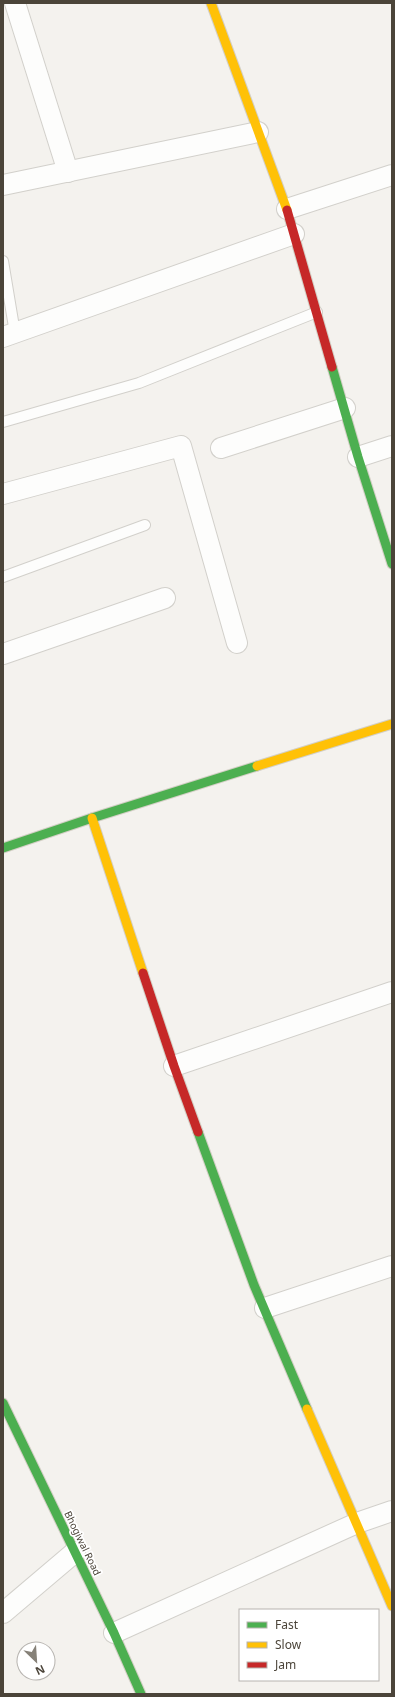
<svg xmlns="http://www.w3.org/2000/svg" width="395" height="1697" viewBox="0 0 395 1697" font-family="'Noto Sans',sans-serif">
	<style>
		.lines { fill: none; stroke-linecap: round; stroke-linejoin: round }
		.lane-casing { stroke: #d2d0cb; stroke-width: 12 }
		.street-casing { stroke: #d2d0cb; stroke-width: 22 }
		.fast-casing { stroke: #d3cfc5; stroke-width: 11 }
		.slow-casing { stroke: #d3cfc5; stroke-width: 11 }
		.jam-casing { stroke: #d3cfc5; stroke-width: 11 }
		.lane { stroke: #fdfdfc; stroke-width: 10 }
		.street { stroke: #fdfdfc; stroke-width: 20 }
		.fast { stroke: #4caf50; stroke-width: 9 }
		.slow { stroke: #ffc107; stroke-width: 9 }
		.jam { stroke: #c62828; stroke-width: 9 }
		.labels { text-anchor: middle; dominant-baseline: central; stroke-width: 3.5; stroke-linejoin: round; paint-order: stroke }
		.street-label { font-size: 10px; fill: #4b4439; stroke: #fff }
	</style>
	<rect width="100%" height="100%" fill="#f4f2ee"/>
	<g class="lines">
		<!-- lane casing -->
		<g class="lane-casing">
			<g id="lane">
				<path d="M 3,261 L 15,333"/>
				<path d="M 3,422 L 139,383 L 317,312"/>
				<path d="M 3,577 L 145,525"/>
			</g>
		</g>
		<!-- street casing -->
		<g class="street-casing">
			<g id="street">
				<path d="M 15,3 L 68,172"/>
				<path d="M 3,185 L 258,132"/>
				<path d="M 287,209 L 392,175"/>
				<path d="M 3,337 L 294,234"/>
				<path d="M 221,448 L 345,408"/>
				<path d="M 358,457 L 392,446"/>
				<path d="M 3,494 L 181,446 L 237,643"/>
				<path d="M 3,654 L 165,598"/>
				<path d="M 174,1066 L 392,992"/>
				<path d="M 265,1308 L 392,1266"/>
				<path d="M 3,1613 L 75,1552"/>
				<path d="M 114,1633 L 357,1523 L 392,1511"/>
			</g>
		</g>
		<!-- fast casing -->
		<g class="fast-casing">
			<g id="fast">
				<path d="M 332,367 L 358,457 L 392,564"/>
				<path d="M 3,848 L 92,818 L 257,766"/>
				<path d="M 198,1132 L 254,1285 L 307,1409"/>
				<path d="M 3,1403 L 114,1633 L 141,1694"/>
			</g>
		</g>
		<!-- slow casing -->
		<g class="slow-casing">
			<g id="slow">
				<path d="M 211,3 L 287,210"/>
				<path d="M 257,766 L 392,724"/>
				<path d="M 92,818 L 143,973"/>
				<path d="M 307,1409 L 392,1606"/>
			</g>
		</g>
		<!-- jam casing -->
		<g class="jam-casing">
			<g id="jam">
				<path d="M 287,210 L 332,367"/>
				<path d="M 143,973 L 174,1066 L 198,1132"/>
			</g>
		</g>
		<!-- lane -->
		<use href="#lane" class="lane"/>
		<!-- street -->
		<use href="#street" class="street"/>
		<!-- fast -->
		<use href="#fast" class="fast"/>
		<!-- slow -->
		<use href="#slow" class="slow"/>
		<!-- jam -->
		<use href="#jam" class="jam"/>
	</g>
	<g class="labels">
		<!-- street labels -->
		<g class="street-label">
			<text transform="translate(83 1543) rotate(64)">Bhogiwal Road</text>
		</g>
	</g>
	<!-- border -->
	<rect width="395" height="1697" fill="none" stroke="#4b4439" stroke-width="8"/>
	<!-- legend -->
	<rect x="239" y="1609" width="140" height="72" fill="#ffffff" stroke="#b7b4b0"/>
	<rect x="247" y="1622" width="20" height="6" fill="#4caf50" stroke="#b7b4b0"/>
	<text x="275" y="1629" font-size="12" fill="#4b4439">Fast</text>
	<rect x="247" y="1642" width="20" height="6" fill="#ffc107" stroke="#b7b4b0"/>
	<text x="275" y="1649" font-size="12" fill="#4b4439">Slow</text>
	<rect x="247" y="1662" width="20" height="6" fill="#c62828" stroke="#b7b4b0"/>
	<text x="275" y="1669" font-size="12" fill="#4b4439">Jam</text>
	<!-- north arrow -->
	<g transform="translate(36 1661) rotate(155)"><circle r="19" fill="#ffffff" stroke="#b7b4b0"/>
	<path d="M0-3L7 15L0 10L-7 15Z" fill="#868178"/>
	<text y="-6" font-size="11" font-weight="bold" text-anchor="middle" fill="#4b4439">N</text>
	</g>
</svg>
